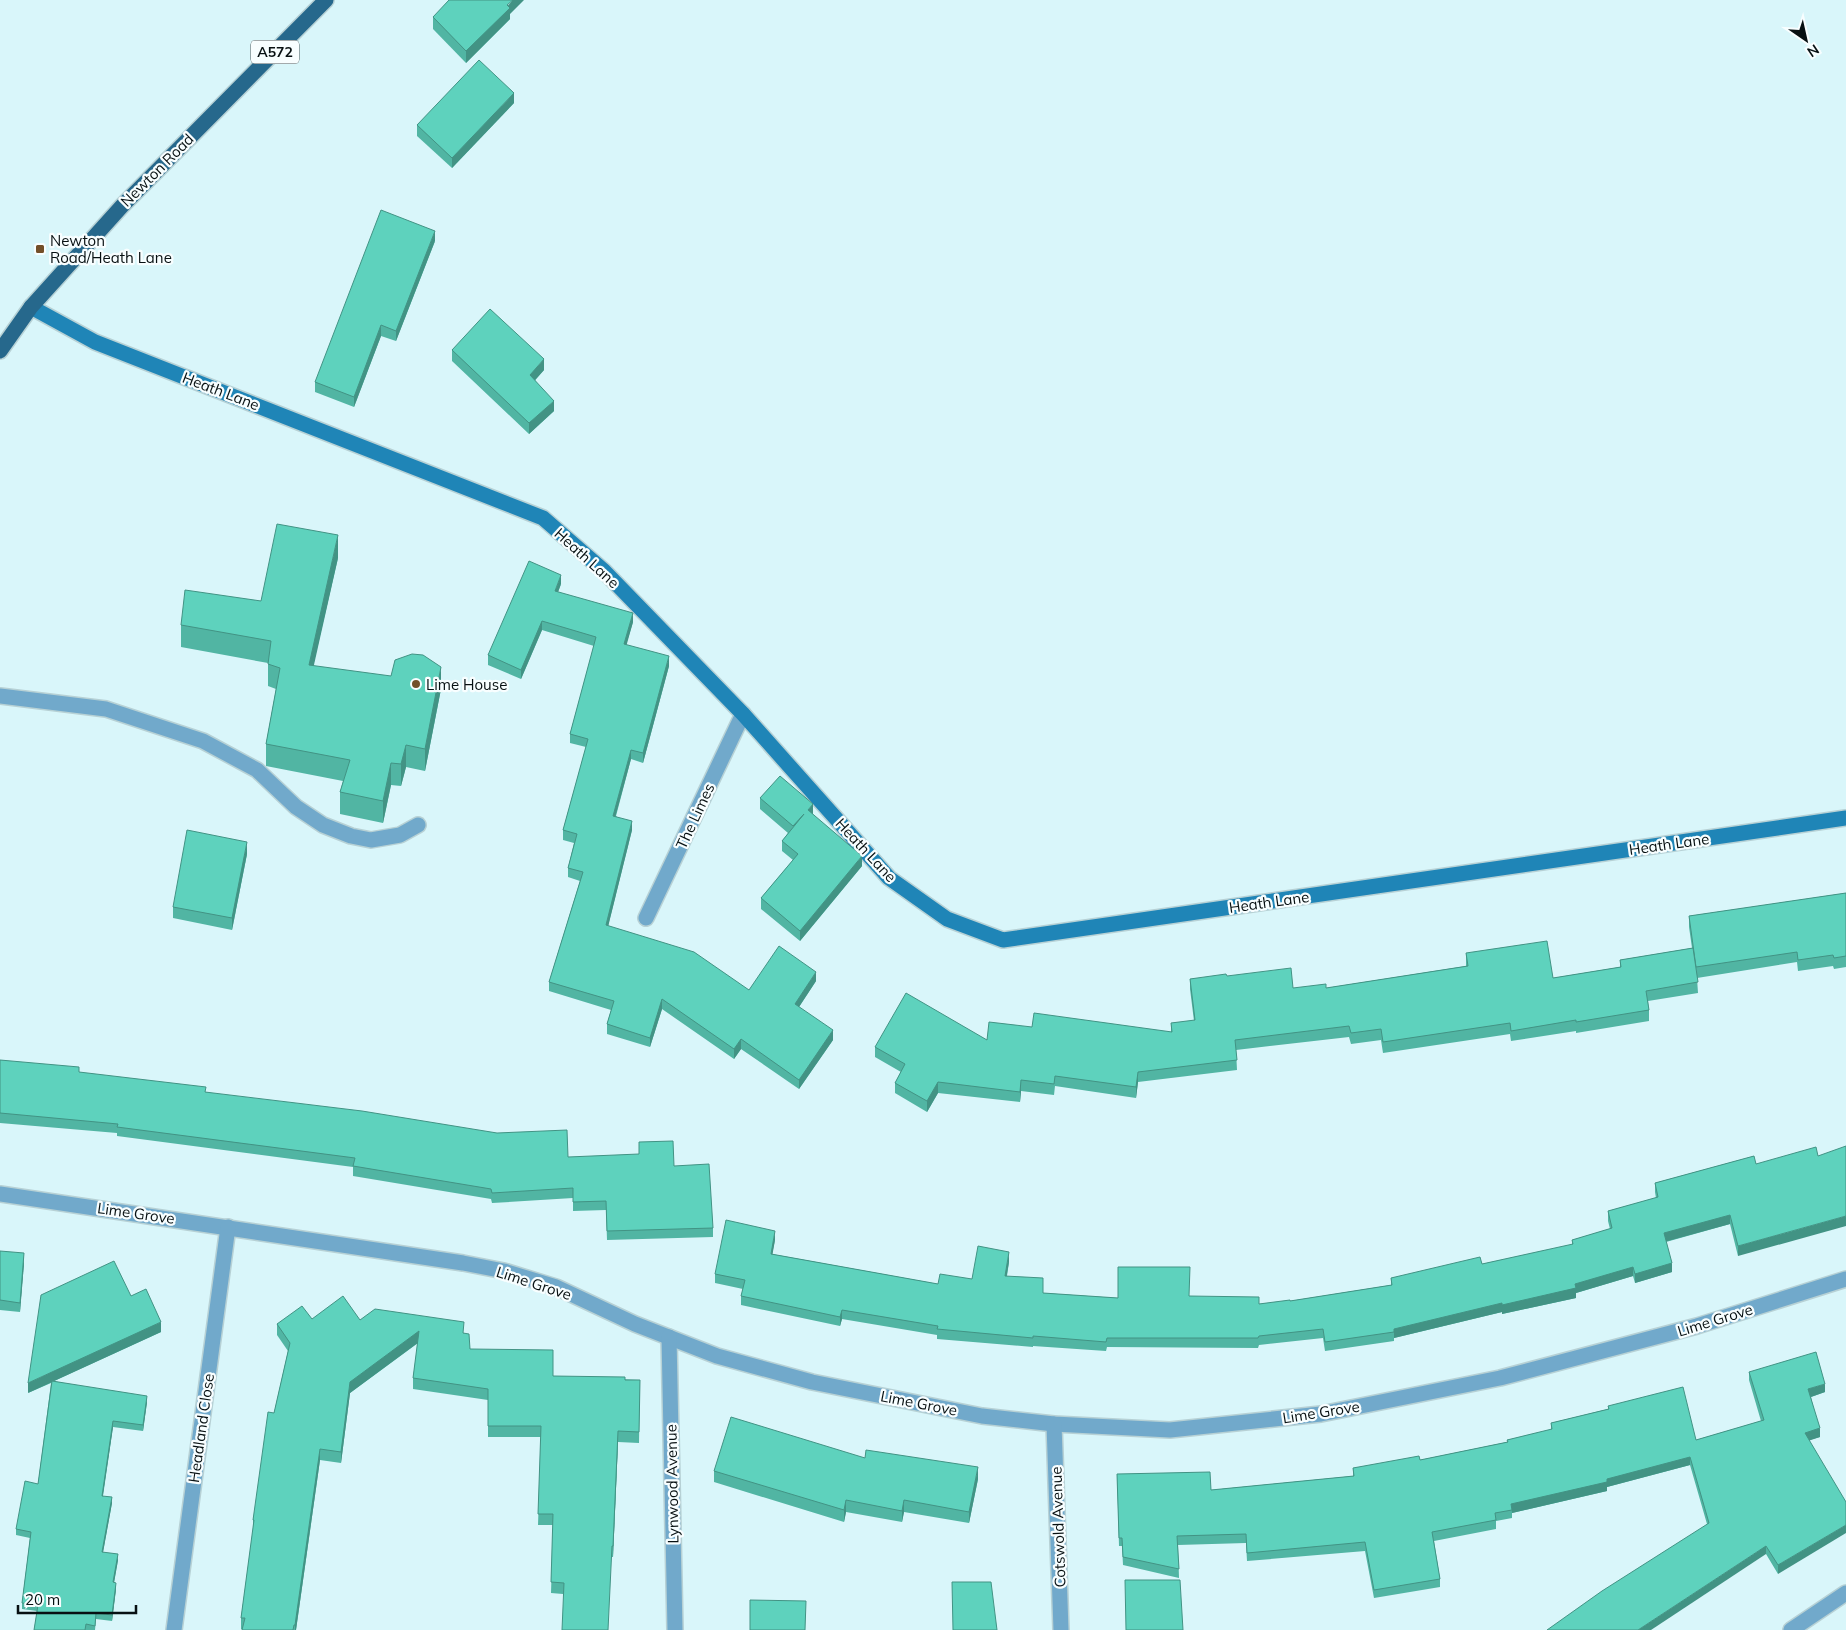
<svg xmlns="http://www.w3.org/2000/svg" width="1846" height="1630" viewBox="0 0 1846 1630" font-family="Mulish,sans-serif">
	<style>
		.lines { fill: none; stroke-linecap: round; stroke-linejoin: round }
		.lane-casing { stroke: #b7d1d5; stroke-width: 18 }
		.street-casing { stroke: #b7d1d5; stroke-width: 18 }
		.secondary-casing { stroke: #b7d1d5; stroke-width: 18 }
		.primary-casing { stroke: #b7d1d5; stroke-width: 18 }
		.lane { stroke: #71a9cb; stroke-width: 15 }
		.street { stroke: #71a9cb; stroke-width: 15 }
		.secondary { stroke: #1f85b7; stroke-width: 15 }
		.primary { stroke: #26688c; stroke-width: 15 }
		.wall { fill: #51b5a3 }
		.shaded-wall { fill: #429384 }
		.building { fill: #5ed2bd; stroke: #429384 }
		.poi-dot { fill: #734f29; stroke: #f8feff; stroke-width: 2 }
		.labels { text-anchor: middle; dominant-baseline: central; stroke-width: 4.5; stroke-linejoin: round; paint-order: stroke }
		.shield { fill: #f8feff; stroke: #4f5759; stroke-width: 1 }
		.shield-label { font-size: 14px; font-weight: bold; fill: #071012 }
		.street-label { font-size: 15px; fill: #071012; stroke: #f8feff }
		.poi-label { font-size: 15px; fill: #071012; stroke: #f8feff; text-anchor: start }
	</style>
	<rect width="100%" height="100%" fill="#d9f6fa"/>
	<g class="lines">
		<!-- lane casing -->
		<g class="lane-casing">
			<path id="lane" d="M 0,696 L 106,709 L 203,741 L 257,770 L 296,807 L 323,825 L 351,836 L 371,840 L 400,835 L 418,825"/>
		</g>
		<!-- street casing -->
		<g class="street-casing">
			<g id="street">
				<path d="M 646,918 L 743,714"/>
				<path d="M 0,1194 L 463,1263 L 504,1271 L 556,1287 L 635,1324 L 717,1356 L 812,1382 L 982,1416 L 1054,1424 L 1170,1430 L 1321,1414 L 1500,1378 L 1697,1326 L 1846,1279"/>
				<path d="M 669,1337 L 675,1630"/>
				<path d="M 1054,1424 L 1061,1630"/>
				<path d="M 174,1630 L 228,1227"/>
				<path d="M 1791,1630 L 1846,1593"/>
			</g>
		</g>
		<!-- secondary casing -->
		<g class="secondary-casing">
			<path id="secondary" d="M 31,307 L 95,342 L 543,518 L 604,571 L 743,714 L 889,878 L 947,919 L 1003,940 L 1846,818"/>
		</g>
		<!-- primary casing -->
		<g class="primary-casing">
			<path id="primary" d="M 0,351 L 31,307 L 122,206 L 326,0"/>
		</g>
		<!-- lane -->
		<use href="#lane" class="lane"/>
		<!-- street -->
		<use href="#street" class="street"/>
		<!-- secondary -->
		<use href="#secondary" class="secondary"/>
		<!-- primary -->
		<use href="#primary" class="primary"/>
	</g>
	<!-- wall -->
	<g class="wall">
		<path d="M 510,14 L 510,19 L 466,63 L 433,29 L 433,17 Z"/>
		<path d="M 514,103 L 452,168 L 417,136 L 417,125 Z"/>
		<path d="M 435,241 L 396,341 L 381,336 L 354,407 L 315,392 L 315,382 Z"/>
		<path d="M 452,350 L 544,370 L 535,380 L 554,411 L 529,434 L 452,361 Z"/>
		<path d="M 338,558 L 313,666 L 441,689 L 425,771 L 406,767 L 401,786 L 391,785 L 383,823 L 340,814 L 340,792 L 343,781 L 266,766 L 266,744 L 276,689 L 268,686 L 268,663 L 181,647 L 181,625 L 261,601 Z"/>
		<path d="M 561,584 L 558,592 L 633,622 L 626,645 L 669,666 L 643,763 L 631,759 L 616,816 L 632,830 L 608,926 L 749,990 L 816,981 L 799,1007 L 833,1040 L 799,1089 L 741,1049 L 734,1059 L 662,1009 L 650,1047 L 607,1034 L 607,1024 L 611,1010 L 549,991 L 549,982 L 580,881 L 568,877 L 568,868 L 574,843 L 563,840 L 563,830 L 586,747 L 570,743 L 570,734 L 594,646 L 542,630 L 521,679 L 488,665 L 488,655 Z"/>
		<path d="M 760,798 L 813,815 L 862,866 L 800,941 L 761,909 L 761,898 L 793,860 L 782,851 L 782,841 L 788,833 L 760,809 Z"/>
		<path d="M 247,854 L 232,930 L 173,918 L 173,907 Z"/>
		<path d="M 1846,893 L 1846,967 L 1834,969 L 1833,966 L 1798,971 L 1797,962 L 1697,978 L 1698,993 L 1648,1001 L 1649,1010 L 1649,1021 L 1576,1033 L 1576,1031 L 1511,1041 L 1510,1034 L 1383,1053 L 1381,1040 L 1351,1044 L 1349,1037 L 1236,1050 L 1237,1070 L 1138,1082 L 1136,1098 L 1055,1086 L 1054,1095 L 1021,1091 L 1020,1102 L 938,1093 L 927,1112 L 895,1093 L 895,1083 L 901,1072 L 875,1057 L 875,1047 L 987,1040 L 1032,1027 L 1171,1032 L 1171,1023 L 1194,1021 L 1190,989 L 1190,979 L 1227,976 L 1293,988 L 1326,988 L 1466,966 L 1466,953 L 1553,978 L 1620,967 L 1620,960 L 1692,948 L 1689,927 L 1689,916 Z"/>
		<path d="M 0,1060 L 206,1092 L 568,1157 L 674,1166 L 713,1228 L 713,1237 L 607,1240 L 606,1210 L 573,1211 L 573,1198 L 492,1203 L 491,1199 L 353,1176 L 353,1167 L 117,1136 L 117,1133 L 0,1123 Z"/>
		<path d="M 1754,1156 L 1738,1256 L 1730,1224 L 1666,1242 L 1672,1272 L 1635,1283 L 1633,1276 L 1576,1293 L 1576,1298 L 1502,1314 L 1502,1312 L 1394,1338 L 1394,1341 L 1325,1351 L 1323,1338 L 1259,1345 L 1258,1348 L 1107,1347 L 1106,1351 L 1033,1346 L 1033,1347 L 937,1339 L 937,1335 L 842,1319 L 840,1326 L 741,1305 L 741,1296 L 743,1289 L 715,1283 L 715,1274 L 775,1240 L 772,1254 L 938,1284 L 972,1279 L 1009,1262 L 1007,1276 L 1043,1293 L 1118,1298 L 1190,1296 L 1259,1304 L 1290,1301 L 1391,1285 L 1391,1278 L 1482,1264 L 1572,1245 L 1572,1240 L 1610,1229 L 1608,1221 L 1608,1211 L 1656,1198 L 1655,1192 L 1655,1183 Z"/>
		<path d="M 0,1251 L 24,1263 L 20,1312 L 0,1310 Z"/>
		<path d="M 131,1296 L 161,1332 L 54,1381 L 147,1402 L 143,1431 L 113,1427 L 103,1496 L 112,1503 L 103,1552 L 118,1560 L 114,1583 L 116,1589 L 112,1621 L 96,1619 L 95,1630 L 34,1630 L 37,1611 L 22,1609 L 22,1603 L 30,1538 L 16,1535 L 16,1529 L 38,1484 L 51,1383 L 28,1393 Z"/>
		<path d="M 360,1320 L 464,1333 L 470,1349 L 553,1376 L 640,1380 L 639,1443 L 618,1442 L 613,1557 L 612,1557 L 563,1594 L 551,1593 L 553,1525 L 538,1525 L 541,1437 L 488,1437 L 488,1400 L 413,1389 L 413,1378 L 418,1343 L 350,1393 L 341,1463 L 320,1460 L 296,1630 L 242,1630 L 243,1629 L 241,1629 L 241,1618 L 253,1530 L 253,1520 L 274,1413 L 288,1351 L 277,1335 L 277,1324 Z"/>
		<path d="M 1749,1372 L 1825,1392 L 1811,1397 L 1820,1437 L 1809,1440 L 1778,1574 L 1766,1554 L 1707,1524 L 1690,1465 L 1607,1487 L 1607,1491 L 1512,1513 L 1512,1518 L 1496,1521 L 1496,1529 L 1434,1541 L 1440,1579 L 1440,1587 L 1374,1598 L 1365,1551 L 1247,1561 L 1246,1543 L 1178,1545 L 1179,1578 L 1123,1565 L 1122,1546 L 1119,1546 L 1117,1474 L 1211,1490 L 1353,1476 L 1353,1468 L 1420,1460 L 1507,1442 L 1507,1440 L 1551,1430 L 1551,1423 L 1608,1409 L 1608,1406 L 1696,1440 L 1761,1421 L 1749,1380 Z"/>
		<path d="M 865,1458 L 978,1479 L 969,1523 L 904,1512 L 902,1522 L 846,1512 L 844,1522 L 714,1482 L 714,1471 Z"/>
	</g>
	<!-- shaded-wall -->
	<g class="shaded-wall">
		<path d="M 513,0 L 524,0 L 510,14 L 510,19 L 466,63 L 466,51 Z"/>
		<path d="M 514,93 L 514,103 L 452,168 L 452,158 Z"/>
		<path d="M 435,231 L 435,241 L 396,341 L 396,331 Z"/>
		<path d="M 381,325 L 381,336 L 354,407 L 354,397 Z"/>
		<path d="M 544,359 L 544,370 L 530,386 L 530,375 Z"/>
		<path d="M 554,401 L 554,411 L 529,434 L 529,423 Z"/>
		<path d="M 338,535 L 338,558 L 309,687 L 309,665 Z"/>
		<path d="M 561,575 L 561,584 L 555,600 L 555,591 Z"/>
		<path d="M 633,613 L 633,622 L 624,654 L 624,644 Z"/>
		<path d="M 542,621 L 542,630 L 521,679 L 521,670 Z"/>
		<path d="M 669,656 L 669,666 L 643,763 L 643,753 Z"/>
		<path d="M 441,667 L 441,689 L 425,771 L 425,749 Z"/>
		<path d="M 406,745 L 406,767 L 401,786 L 401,764 Z"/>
		<path d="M 631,750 L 631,759 L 613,825 L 613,816 Z"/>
		<path d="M 391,763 L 391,785 L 383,823 L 383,801 Z"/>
		<path d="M 813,804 L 813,815 L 808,810 Z"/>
		<path d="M 632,821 L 632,830 L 606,935 L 606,925 Z"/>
		<path d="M 247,842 L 247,854 L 232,930 L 232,918 Z"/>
		<path d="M 862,856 L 862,866 L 800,941 L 800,931 Z"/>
		<path d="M 816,972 L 816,981 L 795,1013 L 795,1004 Z"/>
		<path d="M 662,999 L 662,1009 L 650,1047 L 650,1038 Z"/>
		<path d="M 833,1030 L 833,1040 L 799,1089 L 799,1080 Z"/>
		<path d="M 741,1039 L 741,1049 L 734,1059 L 734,1049 Z"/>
		<path d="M 1138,1072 L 1138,1082 L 1136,1098 L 1136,1087 Z"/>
		<path d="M 1021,1080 L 1021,1091 L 1020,1102 L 1020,1092 Z"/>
		<path d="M 938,1082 L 938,1093 L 927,1112 L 927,1101 Z"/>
		<path d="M 1730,1215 L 1730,1224 L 1664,1242 L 1664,1233 Z"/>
		<path d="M 1846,1216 L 1846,1226 L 1738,1256 L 1738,1246 Z"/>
		<path d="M 775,1231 L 775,1240 L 771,1263 L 771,1254 Z"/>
		<path d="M 1009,1252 L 1009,1262 L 1005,1285 L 1005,1276 Z"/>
		<path d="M 24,1253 L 24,1263 L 20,1312 L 20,1303 Z"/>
		<path d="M 1672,1263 L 1672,1272 L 1635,1283 L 1635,1274 Z"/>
		<path d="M 1633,1267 L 1633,1276 L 1576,1293 L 1576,1298 L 1502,1314 L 1502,1305 Z"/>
		<path d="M 1502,1303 L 1502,1312 L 1394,1338 L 1394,1329 Z"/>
		<path d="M 842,1310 L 842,1319 L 840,1326 L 840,1317 Z"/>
		<path d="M 161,1322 L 161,1332 L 28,1393 L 28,1383 Z"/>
		<path d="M 419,1331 L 419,1342 L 350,1393 L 341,1463 L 341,1452 L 350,1382 Z"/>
		<path d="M 1825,1384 L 1825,1392 L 1808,1398 L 1808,1389 Z"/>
		<path d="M 147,1396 L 147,1402 L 143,1431 L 143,1425 Z"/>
		<path d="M 113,1421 L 113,1427 L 102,1501 L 102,1496 Z"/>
		<path d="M 1820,1428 L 1820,1437 L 1805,1442 L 1805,1433 Z"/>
		<path d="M 618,1431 L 618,1442 L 613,1557 L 613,1546 Z"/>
		<path d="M 320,1449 L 320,1460 L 296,1630 L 295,1630 L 295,1625 Z"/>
		<path d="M 1690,1457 L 1690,1465 L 1607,1487 L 1607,1491 L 1512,1513 L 1511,1504 Z"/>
		<path d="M 978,1467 L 978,1479 L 969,1523 L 969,1512 Z"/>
		<path d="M 112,1497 L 112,1503 L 102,1558 L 102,1552 Z"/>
		<path d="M 846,1500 L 846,1512 L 844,1522 L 844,1510 Z"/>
		<path d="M 904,1500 L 904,1512 L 902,1522 L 902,1511 Z"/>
		<path d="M 1846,1525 L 1846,1533 L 1778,1574 L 1778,1565 Z"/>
		<path d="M 1766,1546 L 1766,1554 L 1651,1630 L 1638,1630 Z"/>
		<path d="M 118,1554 L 118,1560 L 113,1588 L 113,1582 Z"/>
		<path d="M 116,1583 L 116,1589 L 112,1621 L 112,1615 Z"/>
	</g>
	<!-- building -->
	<g class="building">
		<path d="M 449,0 L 513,0 L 507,5 L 510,8 L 466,51 L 433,17 Z"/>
		<path d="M 479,60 L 514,93 L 452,158 L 417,125 Z"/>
		<path d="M 381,210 L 435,231 L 396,331 L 381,325 L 354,397 L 315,382 Z"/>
		<path d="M 490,309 L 544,359 L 530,375 L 554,401 L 529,423 L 452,350 Z"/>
		<path d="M 277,524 L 338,535 L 309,665 L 391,676 L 395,660 L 412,654 L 423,655 L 441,667 L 425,749 L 406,745 L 401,764 L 391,763 L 383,801 L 340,792 L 350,760 L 266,744 L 280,668 L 268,664 L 271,641 L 181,625 L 185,590 L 261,601 Z"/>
		<path d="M 529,561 L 561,575 L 555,591 L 633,613 L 624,644 L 669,656 L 643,753 L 631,750 L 613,816 L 632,821 L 606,925 L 694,952 L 749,990 L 779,946 L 816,972 L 795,1004 L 833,1030 L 799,1080 L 741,1039 L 734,1049 L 662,999 L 650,1038 L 607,1024 L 614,1001 L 549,982 L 583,872 L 568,868 L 577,834 L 563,830 L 588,739 L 570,734 L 596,637 L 542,621 L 521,670 L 488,655 Z"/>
		<path d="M 780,776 L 813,804 L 808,810 L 862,856 L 800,931 L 761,898 L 798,854 L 782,841 L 804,814 L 793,826 L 760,798 Z"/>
		<path d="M 187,830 L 247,842 L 232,918 L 173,907 Z"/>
		<path d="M 1846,893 L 1846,956 L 1834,958 L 1833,955 L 1798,960 L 1797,952 L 1696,967 L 1689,916 Z"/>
		<path d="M 1547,941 L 1553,978 L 1621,967 L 1620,960 L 1693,948 L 1698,982 L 1646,991 L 1649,1010 L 1576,1022 L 1576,1020 L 1511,1031 L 1510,1023 L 1383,1042 L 1381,1029 L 1351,1033 L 1349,1026 L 1235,1040 L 1237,1060 L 1138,1072 L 1136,1087 L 1055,1076 L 1054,1084 L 1021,1080 L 1020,1092 L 938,1082 L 927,1101 L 895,1083 L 905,1064 L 875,1047 L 906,993 L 987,1040 L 989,1022 L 1032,1027 L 1034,1013 L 1172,1032 L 1171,1023 L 1195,1020 L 1190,979 L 1226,974 L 1227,976 L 1291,968 L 1293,988 L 1326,984 L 1326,988 L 1468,966 L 1466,953 Z"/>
		<path d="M 0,1060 L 79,1067 L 79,1072 L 206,1087 L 205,1092 L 362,1111 L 497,1133 L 567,1130 L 568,1157 L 639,1154 L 639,1142 L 673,1141 L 674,1166 L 709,1164 L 713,1228 L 607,1231 L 606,1201 L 573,1202 L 573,1188 L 492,1193 L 491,1189 L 353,1166 L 355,1158 L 117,1127 L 118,1124 L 0,1113 Z"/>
		<path d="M 1846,1146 L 1846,1216 L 1738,1246 L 1730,1215 L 1664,1233 L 1672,1263 L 1635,1274 L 1633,1267 L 1575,1284 L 1576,1288 L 1502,1305 L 1502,1303 L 1394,1329 L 1394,1332 L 1325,1342 L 1323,1329 L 1259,1336 L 1258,1338 L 1107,1338 L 1106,1342 L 1033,1336 L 1033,1338 L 937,1329 L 938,1326 L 842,1310 L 840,1317 L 741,1296 L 745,1280 L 715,1274 L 726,1220 L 775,1231 L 771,1254 L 938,1284 L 940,1274 L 972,1279 L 978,1246 L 1009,1252 L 1005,1276 L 1043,1278 L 1043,1293 L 1118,1298 L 1118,1267 L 1190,1267 L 1189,1296 L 1259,1297 L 1259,1304 L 1290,1300 L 1290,1301 L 1392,1285 L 1391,1278 L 1480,1257 L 1482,1264 L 1573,1244 L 1572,1240 L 1612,1228 L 1608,1211 L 1658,1197 L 1655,1183 L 1754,1156 L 1756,1164 L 1816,1147 L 1818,1156 Z"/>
		<path d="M 0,1251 L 24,1253 L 20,1303 L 0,1300 Z"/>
		<path d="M 114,1261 L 131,1296 L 146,1289 L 161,1322 L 28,1383 L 41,1295 Z"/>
		<path d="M 343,1296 L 360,1320 L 375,1309 L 464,1322 L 463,1333 L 469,1334 L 470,1349 L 553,1350 L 553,1376 L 625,1377 L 625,1380 L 640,1380 L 639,1432 L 618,1431 L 613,1546 L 612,1546 L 608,1630 L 562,1630 L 564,1583 L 551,1582 L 553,1514 L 538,1514 L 541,1426 L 488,1426 L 488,1389 L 413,1378 L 419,1331 L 350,1382 L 341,1452 L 320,1449 L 295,1625 L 294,1625 L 293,1630 L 242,1630 L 245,1618 L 241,1618 L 254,1520 L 253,1520 L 268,1412 L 274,1413 L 290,1343 L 277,1324 L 302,1306 L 312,1319 Z"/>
		<path d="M 1816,1352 L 1825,1384 L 1808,1389 L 1820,1428 L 1805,1433 L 1846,1502 L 1846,1525 L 1778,1565 L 1766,1546 L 1638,1630 L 1547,1630 L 1602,1591 L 1709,1523 L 1690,1457 L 1607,1479 L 1607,1482 L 1511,1504 L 1512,1510 L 1495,1513 L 1496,1520 L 1432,1532 L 1440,1579 L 1374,1590 L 1365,1542 L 1247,1553 L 1246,1534 L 1177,1536 L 1179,1569 L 1123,1557 L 1122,1538 L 1119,1538 L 1117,1474 L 1210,1472 L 1211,1490 L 1354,1476 L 1353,1468 L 1419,1456 L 1420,1460 L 1508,1442 L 1507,1440 L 1552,1429 L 1551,1423 L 1609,1409 L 1608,1406 L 1683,1387 L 1696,1440 L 1764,1420 L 1749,1372 Z"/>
		<path d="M 52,1381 L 147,1396 L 143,1425 L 113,1421 L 102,1496 L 112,1497 L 102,1552 L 118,1554 L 113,1582 L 116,1583 L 112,1615 L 96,1613 L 95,1626 L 86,1624 L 85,1630 L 34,1630 L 38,1605 L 22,1603 L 31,1532 L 16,1529 L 25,1481 L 38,1484 Z"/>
		<path d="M 731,1417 L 865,1458 L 866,1450 L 978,1467 L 969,1512 L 904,1500 L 902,1511 L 846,1500 L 844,1510 L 714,1471 Z"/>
		<path d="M 1125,1580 L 1180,1580 L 1183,1630 L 1126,1630 Z"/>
		<path d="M 952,1582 L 991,1582 L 997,1630 L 953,1630 Z"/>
		<path d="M 750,1600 L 806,1601 L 805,1630 L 750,1630 Z"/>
	</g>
	<!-- markers -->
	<g class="poi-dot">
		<rect x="35" y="244" width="10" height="10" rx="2.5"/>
		<circle cx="416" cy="684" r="5"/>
	</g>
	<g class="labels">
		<!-- shield labels -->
		<rect class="shield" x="251" y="40.5" width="48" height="23" rx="4"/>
		<g class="shield-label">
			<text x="275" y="52">A572</text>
		</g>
		<!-- street labels -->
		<g class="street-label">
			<text transform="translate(157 170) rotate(-45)">Newton Road</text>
			<text transform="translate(221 391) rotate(21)">Heath Lane</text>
			<text transform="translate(587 558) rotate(42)">Heath Lane</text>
			<text transform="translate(695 816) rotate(-65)">The Limes</text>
			<text transform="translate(1669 844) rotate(-8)">Heath Lane</text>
			<text transform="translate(866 850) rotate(47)">Heath Lane</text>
			<text transform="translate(1269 902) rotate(-8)">Heath Lane</text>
			<text transform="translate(136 1213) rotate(8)">Lime Grove</text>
			<text transform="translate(534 1283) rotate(18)">Lime Grove</text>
			<text transform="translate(1715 1320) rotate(-17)">Lime Grove</text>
			<text transform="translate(919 1403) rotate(11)">Lime Grove</text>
			<text transform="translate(1321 1412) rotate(-9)">Lime Grove</text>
			<text transform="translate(201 1428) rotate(-82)">Headland Close</text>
			<text transform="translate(672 1484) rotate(-91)">Lynwood Avenue</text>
			<text transform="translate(1058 1527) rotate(-92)">Cotswold Avenue</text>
		</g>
		<!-- poi labels -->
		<g class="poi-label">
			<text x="50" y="240">Newton<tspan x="50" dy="17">Road/Heath Lane</tspan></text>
			<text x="426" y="684">Lime House</text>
		</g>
	</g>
	<!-- north arrow -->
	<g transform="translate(1806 40) rotate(146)" stroke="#f8feff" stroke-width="4" paint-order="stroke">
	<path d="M0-4L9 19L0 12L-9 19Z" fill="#071012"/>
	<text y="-8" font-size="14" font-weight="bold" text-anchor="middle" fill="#071012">N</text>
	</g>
	<!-- scale -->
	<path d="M18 1605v8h118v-8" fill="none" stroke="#071012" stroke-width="2.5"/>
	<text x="25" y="1605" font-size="15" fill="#071012" stroke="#f8feff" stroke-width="4" paint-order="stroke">20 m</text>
</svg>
